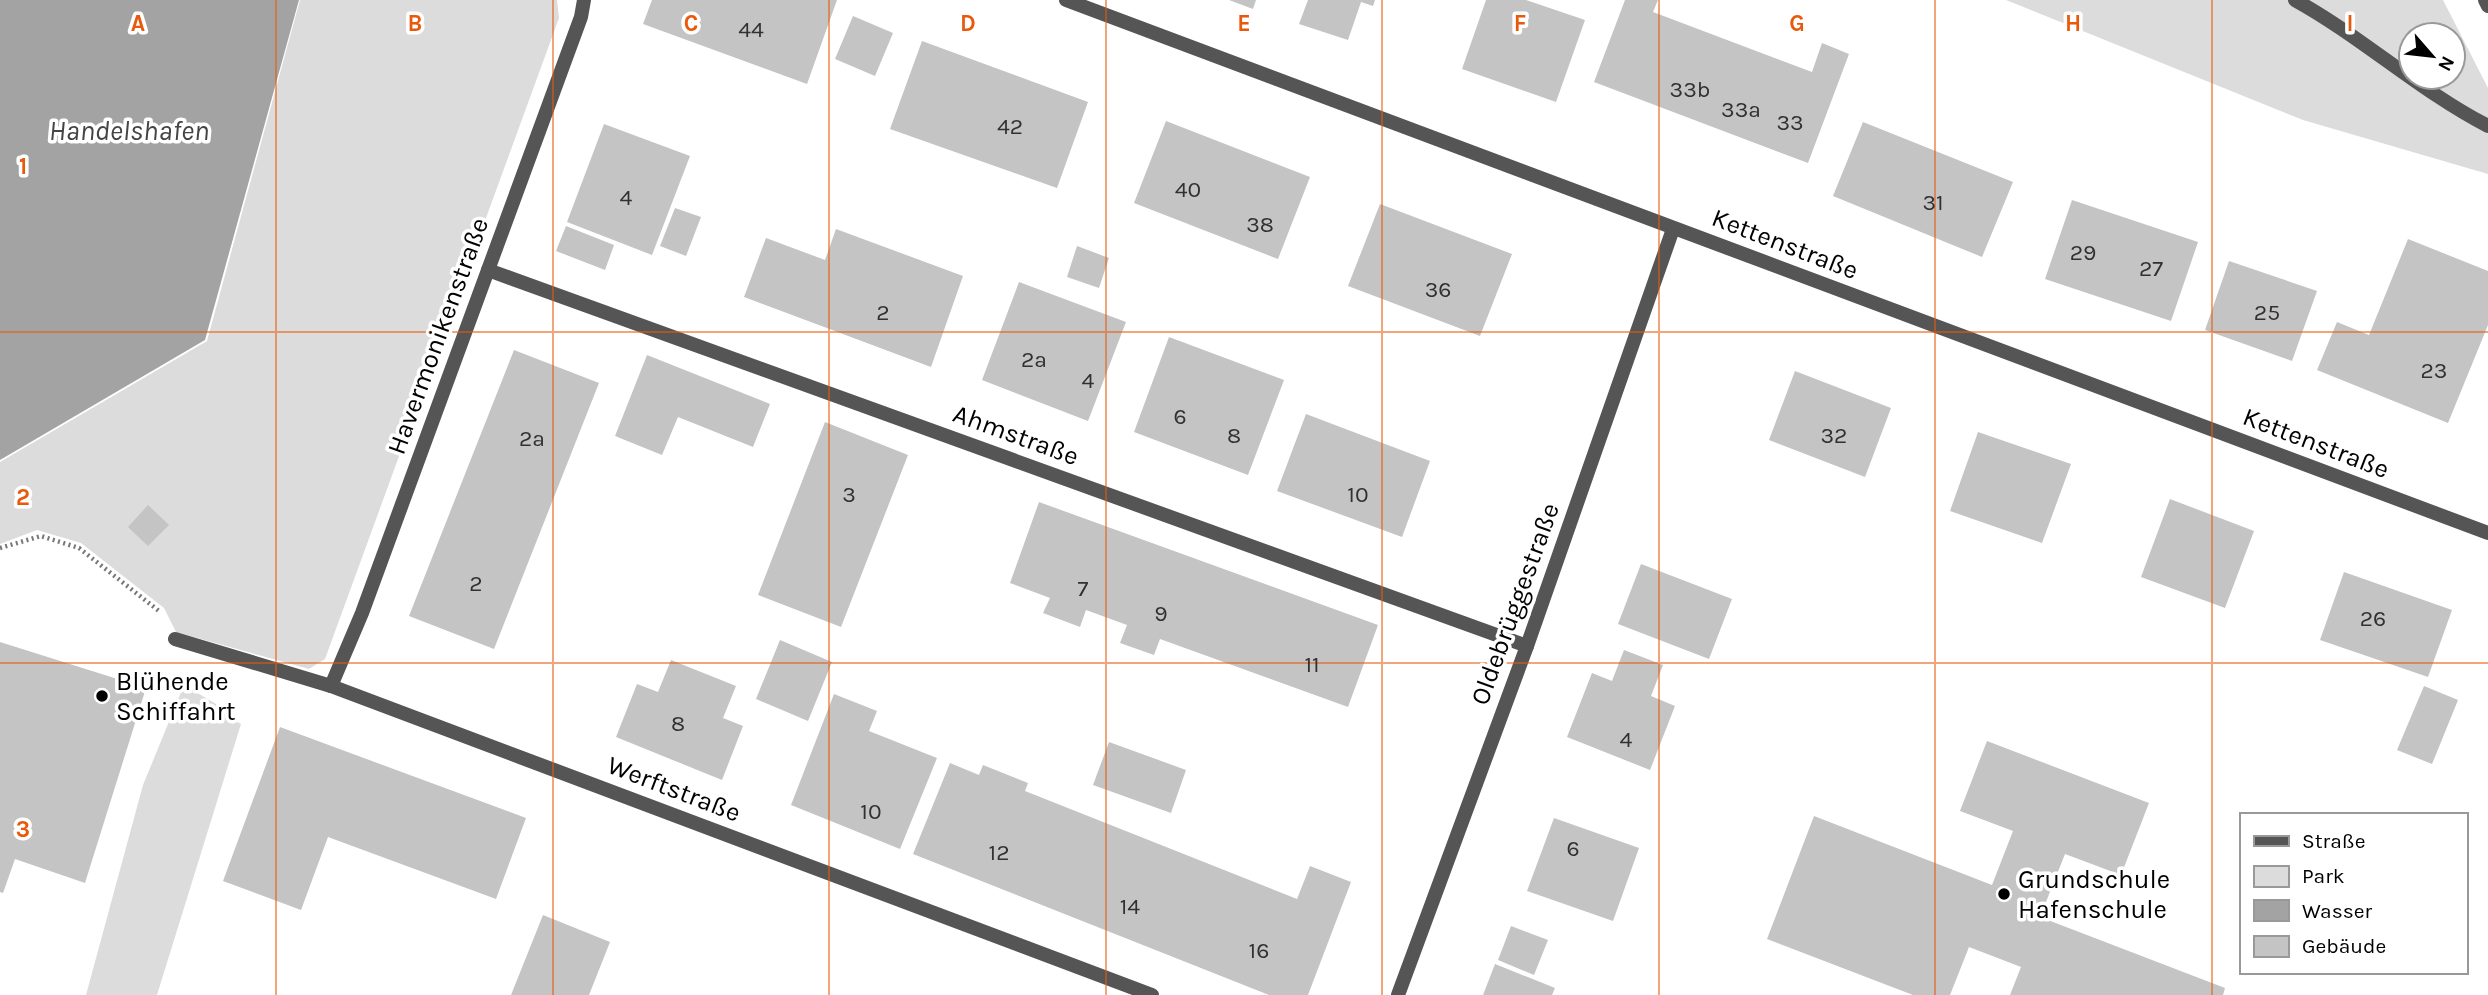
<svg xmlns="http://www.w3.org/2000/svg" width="2488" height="995" viewBox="0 0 2488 995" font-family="Karla,sans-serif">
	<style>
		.green { fill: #dcdcdc; fill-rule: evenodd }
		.water { fill: #a3a3a3 }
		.building { fill: #c4c4c4 }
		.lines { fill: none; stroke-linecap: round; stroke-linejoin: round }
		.path { stroke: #777; stroke-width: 4.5; stroke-dasharray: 2 3.5; stroke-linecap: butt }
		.service { stroke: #555; stroke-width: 14 }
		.minor { stroke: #555; stroke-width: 14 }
		.grid { fill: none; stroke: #e8590c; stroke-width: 2; stroke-opacity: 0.55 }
		.poi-dot { fill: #000; stroke: #fff; stroke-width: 2.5 }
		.labels { text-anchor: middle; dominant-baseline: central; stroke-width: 7; stroke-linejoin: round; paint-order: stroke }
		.number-label { font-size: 23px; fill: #313131 }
		.street-label { font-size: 26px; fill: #000; stroke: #fff }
		.poi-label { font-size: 26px; fill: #000; stroke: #fff; text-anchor: start }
		.water-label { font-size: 28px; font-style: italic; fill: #444; stroke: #fff }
		.grid-label { font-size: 23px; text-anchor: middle; font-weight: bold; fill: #e8590c; stroke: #fff; stroke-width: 7; stroke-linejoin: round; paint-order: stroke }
	</style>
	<rect width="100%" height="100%" fill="#fff"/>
	<!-- green -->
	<g class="green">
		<path d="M 300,0 L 557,0 L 559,18 L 325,659 L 309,669 L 176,632 L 164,608 L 81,543 L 37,530 L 0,544 L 0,462 L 207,341 Z"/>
		<path d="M 2006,0 L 2443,0 L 2488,88 L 2488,174 L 2303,120 ZM 2411,35 L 2453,35 L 2453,77 L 2411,77 Z"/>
		<path d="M 184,685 L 216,704 L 226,716 L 241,724 L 157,995 L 86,995 L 143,785 Z"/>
	</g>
	<!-- water -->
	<path class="water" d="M 0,0 L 299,0 L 205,340 L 0,460 Z"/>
	<!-- building -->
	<g class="building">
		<path d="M 652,0 L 837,0 L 807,84 L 643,24 Z"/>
		<path d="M 1229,0 L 1256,0 L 1253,9 Z"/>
		<path d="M 1308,0 L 1375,0 L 1373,6 L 1361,2 L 1348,40 L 1299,24 Z"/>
		<path d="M 1486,0 L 1526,0 L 1585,20 L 1556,102 L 1462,69 Z"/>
		<path d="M 1625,0 L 1658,0 L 1653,12 L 1812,72 L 1822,43 L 1849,54 L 1808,163 L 1594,82 Z"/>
		<path d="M 853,16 L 893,33 L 875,76 L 835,59 Z"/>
		<path d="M 922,41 L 1088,102 L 1057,188 L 890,129 Z"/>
		<path d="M 1166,121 L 1310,177 L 1278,259 L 1134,203 Z"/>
		<path d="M 1863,122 L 2013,182 L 1982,257 L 1833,196 Z"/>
		<path d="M 604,124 L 690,156 L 652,255 L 567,222 Z"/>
		<path d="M 2072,200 L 2198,242 L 2171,321 L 2045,279 Z"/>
		<path d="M 1380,204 L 1512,254 L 1480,336 L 1348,286 Z"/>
		<path d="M 675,208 L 701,217 L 686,256 L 660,246 Z"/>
		<path d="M 566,226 L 614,245 L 605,270 L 556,251 Z"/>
		<path d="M 836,229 L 963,276 L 931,367 L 744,297 L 766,238 L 825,260 Z"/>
		<path d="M 2408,239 L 2488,271 L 2488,325 L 2448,423 L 2317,370 L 2337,322 L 2369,335 Z"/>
		<path d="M 1077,246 L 1109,258 L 1099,288 L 1067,277 Z"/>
		<path d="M 2229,261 L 2317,291 L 2292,361 L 2205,330 Z"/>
		<path d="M 1019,282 L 1126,322 L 1088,421 L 982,380 Z"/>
		<path d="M 1169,337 L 1284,380 L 1248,475 L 1134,432 Z"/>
		<path d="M 514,350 L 599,383 L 494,649 L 409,616 Z"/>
		<path d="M 647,355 L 770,404 L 753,447 L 678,417 L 662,455 L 615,436 Z"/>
		<path d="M 1795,371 L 1891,408 L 1865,477 L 1769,440 Z"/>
		<path d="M 1306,414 L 1430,461 L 1402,537 L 1277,491 Z"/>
		<path d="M 825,422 L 908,455 L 841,627 L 758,595 Z"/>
		<path d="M 1978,432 L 2071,464 L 2042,543 L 1950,511 Z"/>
		<path d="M 2170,499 L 2254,531 L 2225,608 L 2141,577 Z"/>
		<path d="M 1039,502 L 1378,625 L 1348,707 L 1160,639 L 1154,655 L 1120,643 L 1127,625 L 1086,610 L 1080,627 L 1043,613 L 1050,598 L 1010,583 Z"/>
		<path d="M 148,505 L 169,525 L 148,546 L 128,527 Z"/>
		<path d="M 1641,564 L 1732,599 L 1709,659 L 1618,624 Z"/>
		<path d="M 2344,572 L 2452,610 L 2428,677 L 2320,640 Z"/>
		<path d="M 780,640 L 832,662 L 808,721 L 756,699 Z"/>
		<path d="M 0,642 L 146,688 L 85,883 L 15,859 L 3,893 L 0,892 Z"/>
		<path d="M 1624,650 L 1663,665 L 1651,696 L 1675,706 L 1650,770 L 1567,737 L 1592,673 L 1612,681 Z"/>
		<path d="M 671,660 L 736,686 L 723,718 L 743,726 L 722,780 L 616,737 L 637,684 L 658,692 Z"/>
		<path d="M 2424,686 L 2458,700 L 2432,764 L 2397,750 Z"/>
		<path d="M 834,694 L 877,711 L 869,731 L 937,758 L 900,849 L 791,805 Z"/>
		<path d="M 280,727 L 526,818 L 496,899 L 328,837 L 301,910 L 223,881 Z"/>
		<path d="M 1987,741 L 2149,803 L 2121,875 L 2065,854 L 2040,917 L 2225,988 L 2223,995 L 2010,995 L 2021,967 L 1969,947 L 1950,995 L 1913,995 L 1767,939 L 1814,816 L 1992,885 L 2013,831 L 1960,811 Z"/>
		<path d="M 1109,742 L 1186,770 L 1171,813 L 1093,785 Z"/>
		<path d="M 950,763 L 979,775 L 983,765 L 1028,783 L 1025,791 L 1297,899 L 1310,866 L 1351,882 L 1308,995 L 1269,995 L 913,854 Z"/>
		<path d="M 1554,818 L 1639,848 L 1613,921 L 1527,891 Z"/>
		<path d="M 543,915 L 610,942 L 589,995 L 511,995 Z"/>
		<path d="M 1511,926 L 1548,940 L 1534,975 L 1498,960 Z"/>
		<path d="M 1495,964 L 1555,988 L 1552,995 L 1483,995 Z"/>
	</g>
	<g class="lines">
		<!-- path -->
		<path class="path" d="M 0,548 L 41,536 L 79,548 L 159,611"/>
		<!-- service -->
		<g class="service">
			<path d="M 2295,0 C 2362,37 2420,91 2488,126"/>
			<path d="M 2485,0 L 2488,6"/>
		</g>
		<!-- minor -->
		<g class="minor">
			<path d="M 1066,0 L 2488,533"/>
			<path d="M 488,270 L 1527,646"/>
			<path d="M 175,639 L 331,686 L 1152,995"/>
			<path d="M 331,686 L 362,613 L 581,17 L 584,0"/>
			<path d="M 1398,995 L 1527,646 L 1673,229"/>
		</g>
	</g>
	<!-- grid -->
	<path class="grid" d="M 276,0 L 276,995M 553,0 L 553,995M 829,0 L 829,995M 1106,0 L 1106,995M 1382,0 L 1382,995M 1659,0 L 1659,995M 1935,0 L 1935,995M 2212,0 L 2212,995M 0,332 L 2488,332M 0,663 L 2488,663"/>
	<!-- markers -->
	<g class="poi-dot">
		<circle cx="102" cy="696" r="7"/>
		<circle cx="2004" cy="894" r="7"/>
	</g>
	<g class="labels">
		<!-- number labels -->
		<g class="number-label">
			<text x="751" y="29">44</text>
			<text x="1690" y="89">33b</text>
			<text x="1741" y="109">33a</text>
			<text x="1790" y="122">33</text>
			<text x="1010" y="126">42</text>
			<text x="1188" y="189">40</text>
			<text x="626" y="197">4</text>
			<text x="1933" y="202">31</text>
			<text x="1260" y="224">38</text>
			<text x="2083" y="252">29</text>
			<text x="2151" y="268">27</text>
			<text x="1438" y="289">36</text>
			<text x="883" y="312">2</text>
			<text x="2267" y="312">25</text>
			<text x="1034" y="359">2a</text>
			<text x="2434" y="370">23</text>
			<text x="1088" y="380">4</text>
			<text x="1180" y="416">6</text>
			<text x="1234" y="435">8</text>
			<text x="1834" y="435">32</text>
			<text x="532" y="438">2a</text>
			<text x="849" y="494">3</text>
			<text x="1358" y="494">10</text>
			<text x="476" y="583">2</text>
			<text x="1083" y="588">7</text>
			<text x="1161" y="613">9</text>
			<text x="2373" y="618">26</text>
			<text x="1312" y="664">11</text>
			<text x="678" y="723">8</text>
			<text x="1626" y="739">4</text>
			<text x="871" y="811">10</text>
			<text x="1573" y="848">6</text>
			<text x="999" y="852">12</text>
			<text x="1130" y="906">14</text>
			<text x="1259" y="950">16</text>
		</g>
		<!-- street labels -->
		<g class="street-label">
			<text transform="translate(1785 244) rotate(21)">Kettenstraße</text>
			<text transform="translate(438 336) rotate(-70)">Havermonikenstraße</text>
			<text transform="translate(1016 435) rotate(20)">Ahmstraße</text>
			<text transform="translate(2316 443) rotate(21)">Kettenstraße</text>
			<text transform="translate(1515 604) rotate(-70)">Oldebrüggestraße</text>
			<text transform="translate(674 789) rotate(21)">Werftstraße</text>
		</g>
		<!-- poi labels -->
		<g class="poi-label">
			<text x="116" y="681">Blühende<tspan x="116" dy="30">Schiffahrt</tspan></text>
			<text x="2018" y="879">Grundschule<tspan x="2018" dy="30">Hafenschule</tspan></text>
		</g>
		<!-- water labels -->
		<g class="water-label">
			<text x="129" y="130">Handelshafen</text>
		</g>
	</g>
	<g class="grid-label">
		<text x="138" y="31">A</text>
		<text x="415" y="31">B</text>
		<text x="691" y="31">C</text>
		<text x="968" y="31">D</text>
		<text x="1244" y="31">E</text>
		<text x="1520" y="31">F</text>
		<text x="1797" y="31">G</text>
		<text x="2073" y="31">H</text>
		<text x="2350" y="31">I</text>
		<text x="23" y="174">1</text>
		<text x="23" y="505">2</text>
		<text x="23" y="837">3</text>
	</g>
	<!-- legend -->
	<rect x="2240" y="813" width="228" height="161" fill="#ffffff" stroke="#999999" stroke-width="2"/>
	<rect x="2254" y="836" width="35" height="10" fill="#555555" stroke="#999999" stroke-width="2"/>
	<text x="2302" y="848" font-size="21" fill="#000000">Straße</text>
	<rect x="2254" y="866" width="35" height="21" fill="#dcdcdc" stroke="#999999" stroke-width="2"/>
	<text x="2302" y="883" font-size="21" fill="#000000">Park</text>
	<rect x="2254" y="900" width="35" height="21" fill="#a3a3a3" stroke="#999999" stroke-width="2"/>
	<text x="2302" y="918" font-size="21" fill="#000000">Wasser</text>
	<rect x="2254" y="936" width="35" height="21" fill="#c4c4c4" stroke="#999999" stroke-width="2"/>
	<text x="2302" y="953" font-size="21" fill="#000000">Gebäude</text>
	<!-- north arrow -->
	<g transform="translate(2432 56) rotate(118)"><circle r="33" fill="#ffffff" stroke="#999999" stroke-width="2"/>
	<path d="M0-5L12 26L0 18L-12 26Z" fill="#000000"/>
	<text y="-10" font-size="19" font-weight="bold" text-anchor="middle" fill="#000000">N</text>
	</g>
</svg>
